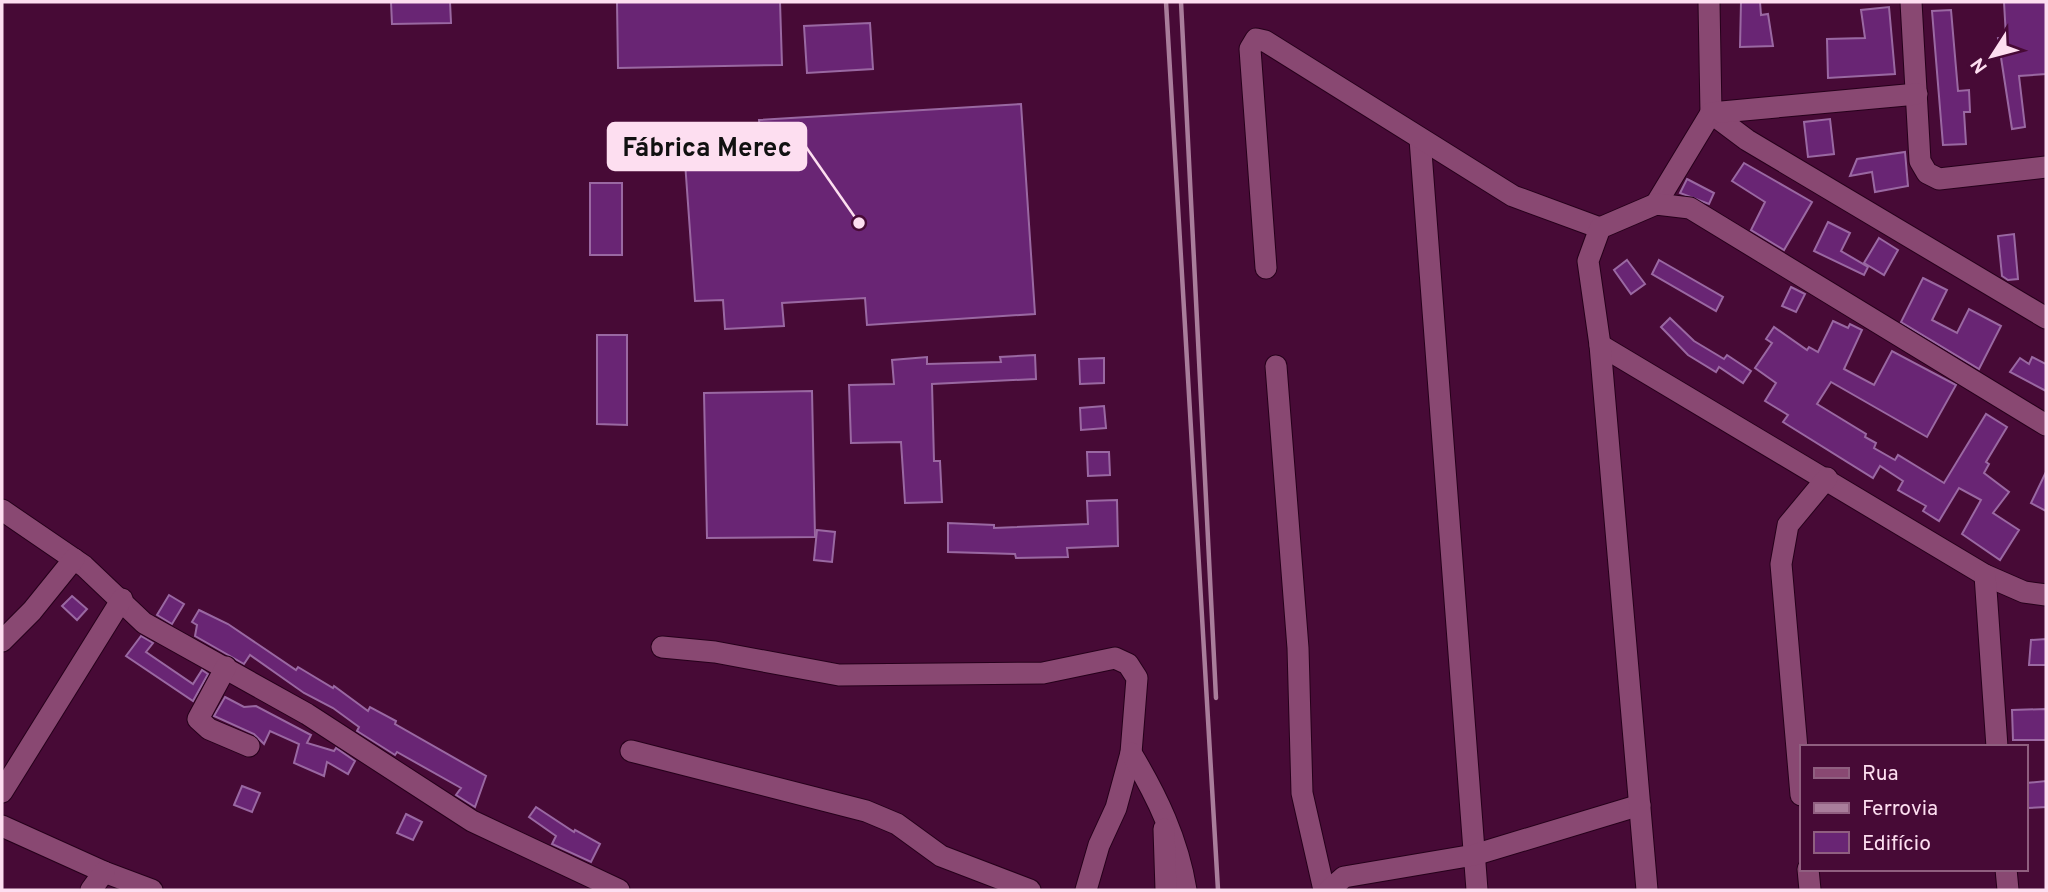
<svg xmlns="http://www.w3.org/2000/svg" width="2048" height="892" viewBox="0 0 2048 892" font-family="Overpass,sans-serif">
	<style>
		.building { fill: #692574; stroke: #9a68a2; stroke-width: 2 }
		.lines { fill: none; stroke-linecap: round; stroke-linejoin: round }
		.minor-casing { stroke: #26001b; stroke-width: 23 }
		.minor { stroke: #894872; stroke-width: 21 }
		.rail { stroke: #a97d9b; stroke-width: 4.5 }
		.leader { fill: none; stroke: #fddef0; stroke-width: 2.5 }
		.callout-dot { fill: #fddef0; stroke: #470a36; stroke-width: 2.5 }
		.callout { fill: #fddef0; stroke: #fddef0; stroke-width: 2.5 }
		.callout-label { font-size: 26px; text-anchor: middle; font-weight: bold; fill: #111 }
	</style>
	<rect width="100%" height="100%" fill="#470a36"/>
	<!-- building -->
	<g class="building">
		<path d="M 391,2 L 450,2 L 451,23 L 392,24 Z"/>
		<path d="M 617,2 L 780,2 L 782,65 L 618,68 Z"/>
		<path d="M 1741,2 L 1760,2 L 1761,15 L 1768,14 L 1773,46 L 1740,47 Z"/>
		<path d="M 2004,2 L 2046,2 L 2046,74 L 2019,76 L 2025,127 L 2012,129 L 1998,38 L 2006,37 Z"/>
		<path d="M 1889,7 L 1895,74 L 1828,78 L 1827,39 L 1865,38 L 1861,10 Z"/>
		<path d="M 1951,10 L 1958,91 L 1969,90 L 1970,112 L 1964,112 L 1966,144 L 1943,145 L 1932,11 Z"/>
		<path d="M 870,23 L 873,69 L 807,73 L 804,26 Z"/>
		<path d="M 1021,104 L 1035,314 L 867,325 L 865,298 L 782,303 L 784,326 L 725,329 L 723,300 L 695,301 L 684,148 L 761,143 L 759,120 Z"/>
		<path d="M 1830,119 L 1834,154 L 1808,157 L 1804,122 Z"/>
		<path d="M 1905,152 L 1908,186 L 1875,192 L 1872,172 L 1850,176 L 1857,159 Z"/>
		<path d="M 1744,163 L 1812,202 L 1784,250 L 1751,230 L 1765,202 L 1732,181 Z"/>
		<path d="M 1687,179 L 1714,193 L 1709,204 L 1680,193 Z"/>
		<rect x="590" y="183" width="32" height="72"/>
		<path d="M 1828,222 L 1850,233 L 1841,251 L 1868,267 L 1864,275 L 1814,251 Z"/>
		<path d="M 2014,234 L 2018,279 L 2008,280 L 2002,276 L 1998,236 Z"/>
		<path d="M 1879,238 L 1898,250 L 1884,275 L 1864,263 Z"/>
		<path d="M 1627,260 L 1645,284 L 1631,294 L 1614,270 Z"/>
		<path d="M 1659,260 L 1723,297 L 1716,311 L 1652,274 Z"/>
		<path d="M 1923,278 L 1947,290 L 1932,320 L 1957,333 L 1969,309 L 2001,326 L 1979,369 L 1901,322 Z"/>
		<path d="M 1791,287 L 1805,294 L 1796,312 L 1782,306 Z"/>
		<path d="M 1670,318 L 1694,341 L 1724,359 L 1727,355 L 1751,371 L 1743,383 L 1719,367 L 1716,372 L 1688,355 L 1661,327 Z"/>
		<path d="M 1833,321 L 1848,328 L 1850,324 L 1862,330 L 1844,369 L 1874,385 L 1892,351 L 1956,385 L 1927,437 L 1831,382 L 1817,404 L 1866,434 L 1865,437 L 1876,443 L 1874,448 L 1895,460 L 1898,455 L 1944,483 L 1986,414 L 2007,427 L 1986,462 L 1989,464 L 1984,473 L 2009,492 L 1993,513 L 2019,530 L 2000,560 L 1962,534 L 1981,500 L 1959,488 L 1939,521 L 1923,511 L 1926,506 L 1898,490 L 1903,481 L 1880,466 L 1873,478 L 1783,422 L 1788,415 L 1765,401 L 1776,383 L 1755,368 L 1772,343 L 1766,339 L 1774,327 L 1807,350 L 1809,347 L 1818,352 Z"/>
		<path d="M 597,335 L 627,335 L 627,425 L 597,424 Z"/>
		<path d="M 1035,355 L 1036,379 L 932,384 L 934,461 L 940,461 L 942,502 L 905,503 L 901,442 L 851,443 L 849,385 L 894,384 L 892,360 L 927,357 L 927,364 L 1001,362 L 1000,357 Z"/>
		<path d="M 2032,357 L 2046,364 L 2046,391 L 2010,372 L 2020,358 L 2029,364 Z"/>
		<path d="M 1104,358 L 1104,383 L 1080,384 L 1079,359 Z"/>
		<path d="M 812,391 L 815,537 L 707,538 L 704,393 Z"/>
		<path d="M 1104,406 L 1106,428 L 1081,430 L 1080,408 Z"/>
		<path d="M 1087,452 L 1109,452 L 1110,475 L 1088,476 Z"/>
		<path d="M 2046,472 L 2046,511 L 2031,503 Z"/>
		<path d="M 1117,500 L 1118,546 L 1067,548 L 1068,557 L 1016,558 L 1015,554 L 948,552 L 948,523 L 994,525 L 994,528 L 1088,524 L 1087,501 Z"/>
		<path d="M 817,530 L 835,532 L 832,562 L 814,560 Z"/>
		<path d="M 169,595 L 184,604 L 172,624 L 157,615 Z"/>
		<path d="M 72,596 L 87,609 L 77,620 L 62,606 Z"/>
		<path d="M 199,610 L 228,624 L 296,670 L 298,667 L 333,688 L 334,686 L 368,711 L 370,707 L 396,721 L 395,724 L 486,776 L 475,807 L 456,795 L 461,788 L 397,752 L 395,755 L 357,731 L 359,727 L 333,708 L 304,693 L 250,655 L 244,664 L 195,636 L 197,625 L 192,622 Z"/>
		<path d="M 141,636 L 153,643 L 146,652 L 193,684 L 202,670 L 208,674 L 193,701 L 126,656 Z"/>
		<path d="M 2046,639 L 2046,665 L 2029,665 L 2031,640 Z"/>
		<path d="M 225,697 L 244,707 L 256,706 L 311,735 L 307,743 L 334,751 L 336,748 L 355,761 L 348,774 L 327,762 L 324,776 L 294,763 L 299,744 L 270,731 L 264,744 L 254,734 L 214,716 Z"/>
		<path d="M 2046,709 L 2046,740 L 2013,740 L 2012,710 Z"/>
		<path d="M 2046,781 L 2046,807 L 2027,808 L 2026,783 Z"/>
		<path d="M 242,786 L 260,793 L 252,812 L 234,805 Z"/>
		<path d="M 536,807 L 574,832 L 575,830 L 600,844 L 591,862 L 552,844 L 556,836 L 529,817 Z"/>
		<path d="M 406,814 L 422,822 L 413,840 L 397,833 Z"/>
	</g>
	<g class="lines">
		<!-- minor casing -->
		<g class="minor-casing">
			<g id="minor">
				<path d="M 1709,2 L 1711,113 L 1747,140 L 2046,318"/>
				<path d="M 1911,2 L 1920,161 L 1927,173 L 1939,179 L 2046,167"/>
				<path d="M 1420,139 L 1477,890"/>
				<path d="M 1656,204 L 1711,113 L 1917,94"/>
				<path d="M 1266,268 L 1250,49 L 1256,39 L 1265,41 L 1513,196 L 1600,228"/>
				<path d="M 1600,345 L 1985,575 L 2024,592 L 2046,595"/>
				<path d="M 1276,366 L 1298,648 L 1302,793 L 1324,890"/>
				<path d="M 2,510 L 84,566 L 144,623 L 307,714 L 472,821 L 619,890"/>
				<path d="M 1985,575 L 1997,747"/>
				<path d="M 2,641 L 32,611 L 74,559"/>
				<path d="M 662,647 L 715,652 L 839,675 L 1043,673 L 1115,658 L 1128,664 L 1137,678 L 1131,753 L 1116,808 L 1099,845 L 1086,890"/>
				<path d="M 226,667 L 198,719 L 209,729 L 249,746"/>
				<path d="M 631,751 L 866,811 L 897,824 L 941,856 L 1030,890"/>
				<path d="M 1131,753 C 1157,796 1178,840 1186,890"/>
				<path d="M 2,792 L 122,599"/>
				<path d="M 1801,795 L 1781,564 L 1788,525 L 1827,478"/>
				<path d="M 2,826 L 104,872 L 152,890"/>
				<path d="M 1164,829 L 1166,890"/>
				<path d="M 1808,869 L 1810,890"/>
				<path d="M 2006,869 L 2008,890"/>
				<path d="M 91,890 L 104,872"/>
				<path d="M 1329,890 L 1344,877 L 1474,855 L 1640,805"/>
				<path d="M 1647,890 L 1600,345 L 1588,261 L 1600,228 L 1656,204 L 1690,208 L 2046,425"/>
			</g>
		</g>
		<!-- minor -->
		<use href="#minor" class="minor"/>
		<!-- rail -->
		<g class="rail">
			<path d="M 1166,2 L 1218,890"/>
			<path d="M 1181,2 L 1216,698"/>
		</g>
	</g>
	<!-- callouts -->
	<path class="leader" d="M859 223L806 147"/>
	<circle class="callout-dot" cx="859" cy="223" r="7"/>
	<rect class="callout" x="608" y="123" width="198" height="47" rx="7"/>
	<g class="callout-label">
		<text x="707" y="156">Fábrica Merec</text>
	</g>
	<!-- border -->
	<rect width="2048" height="892" fill="none" stroke="#fddef0" stroke-width="7"/>
	<!-- legend -->
	<rect x="1800" y="745" width="228" height="126" fill="#470a36" stroke="#905f80" stroke-width="2"/>
	<rect x="1814" y="768" width="35" height="10" fill="#894872" stroke="#905f80" stroke-width="2"/>
	<text x="1862" y="780" font-size="21" fill="#fddef0">Rua</text>
	<rect x="1814" y="803" width="35" height="10" fill="#a97d9b" stroke="#905f80" stroke-width="2"/>
	<text x="1862" y="815" font-size="21" fill="#fddef0">Ferrovia</text>
	<rect x="1814" y="832" width="35" height="21" fill="#692574" stroke="#905f80" stroke-width="2"/>
	<text x="1862" y="850" font-size="21" fill="#fddef0">Edifício</text>
	<!-- north arrow -->
	<g transform="translate(1992 56) rotate(234)" stroke="#470a36" stroke-width="5" paint-order="stroke">
	<path d="M0-5L12 26L0 18L-12 26Z" fill="#fddef0"/>
	<text y="-10" font-size="19" font-weight="bold" text-anchor="middle" fill="#fddef0">N</text>
	</g>
</svg>
